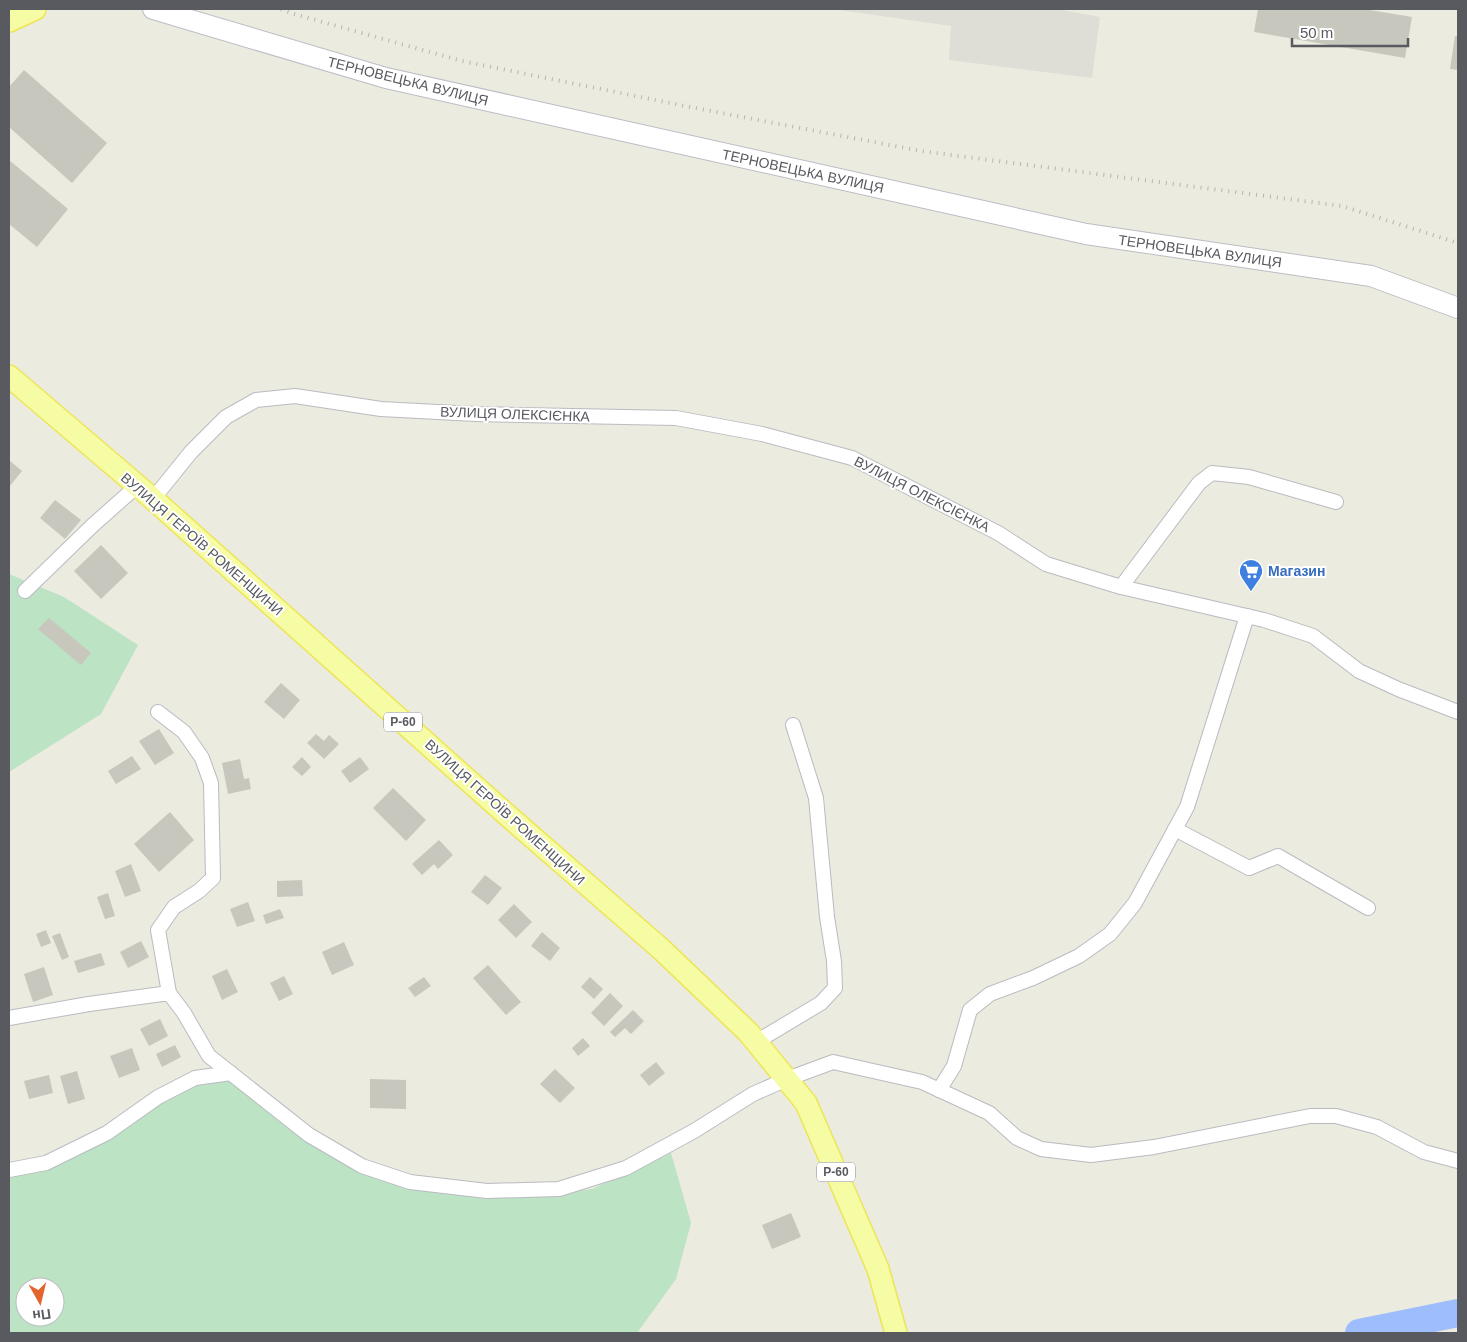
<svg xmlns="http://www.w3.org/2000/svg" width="1467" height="1342" viewBox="0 0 1467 1342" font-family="Arial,sans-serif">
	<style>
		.industrial { fill: #deded7 }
		.green { fill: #bbe3c4; fill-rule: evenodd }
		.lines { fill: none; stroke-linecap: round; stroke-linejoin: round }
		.river { stroke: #9ebdfc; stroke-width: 28 }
		.building { fill: #c8c7be }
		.street-casing { stroke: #babbc1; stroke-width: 16 }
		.secondary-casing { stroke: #bcbdc5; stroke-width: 22 }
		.primary-casing { stroke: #ede556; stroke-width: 24 }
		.street { stroke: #fff; stroke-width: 14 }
		.secondary { stroke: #fff; stroke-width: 20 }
		.primary { stroke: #f6fca3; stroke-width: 21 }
		.rail { stroke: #b4b5b5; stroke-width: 4; stroke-dasharray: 1 6; stroke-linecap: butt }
		.labels { text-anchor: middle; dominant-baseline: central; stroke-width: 4; stroke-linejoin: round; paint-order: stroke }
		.shield { fill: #fff; stroke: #8a8c90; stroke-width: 1 }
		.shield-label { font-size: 12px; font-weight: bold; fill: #585a60 }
		.street-label { font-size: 14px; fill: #585a60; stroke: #fff }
		.shop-label { font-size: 14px; font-weight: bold; fill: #366cbe; stroke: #fff; text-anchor: start }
	</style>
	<rect width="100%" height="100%" fill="#ebebdf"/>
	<!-- industrial -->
	<path class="industrial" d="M 833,9 L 1057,9 L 1100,17 L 1092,78 L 949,60 L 951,26 Z"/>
	<!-- green -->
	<g class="green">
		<path d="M 9,574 L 64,597 L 138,645 L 101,714 L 9,772 Z"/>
		<path d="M 197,1076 L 229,1079 L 374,1165 L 450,1193 L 513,1198 L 592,1189 L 671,1153 L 691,1223 L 676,1279 L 637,1333 L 9,1333 L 9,1170 L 28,1172 ZM 25,1287 L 55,1287 L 55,1317 L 25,1317 Z"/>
	</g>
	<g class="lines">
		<!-- river -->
		<path class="river" d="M 1359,1333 L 1458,1313"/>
	</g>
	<!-- building -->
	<g class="building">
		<path d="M 1258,9 L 1364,9 L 1412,17 L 1405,58 L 1254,32 Z"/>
		<path d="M 1455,36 L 1458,36 L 1458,70 L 1450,69 Z"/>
		<path d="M 24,70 L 107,143 L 72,183 L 9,127 L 9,87 Z"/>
		<path d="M 9,160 L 68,209 L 37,247 L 9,224 Z"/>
		<path d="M 9,460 L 22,471 L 9,487 Z"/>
		<path d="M 55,500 L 81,520 L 65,539 L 40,518 Z"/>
		<path d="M 101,545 L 128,573 L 101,599 L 74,571 Z"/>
		<path d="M 49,618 L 91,653 L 81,665 L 38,629 Z"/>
		<path d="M 281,683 L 300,700 L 284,719 L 264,702 Z"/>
		<path d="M 159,729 L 174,753 L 155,765 L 139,741 Z"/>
		<path d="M 316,734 L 324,741 L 329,735 L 339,744 L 324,759 L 307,743 Z"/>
		<path d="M 132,756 L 141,769 L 116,784 L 108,771 Z"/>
		<path d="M 302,757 L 311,767 L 302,776 L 292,767 Z"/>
		<path d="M 360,757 L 369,769 L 350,783 L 341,771 Z"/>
		<path d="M 240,759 L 244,779 L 249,778 L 251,789 L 228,794 L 222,763 Z"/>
		<path d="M 393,788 L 426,820 L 406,841 L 373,808 Z"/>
		<path d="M 170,812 L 194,840 L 159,872 L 134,844 Z"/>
		<path d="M 439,840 L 453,855 L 438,869 L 434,864 L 422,875 L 412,864 Z"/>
		<path d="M 131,864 L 141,891 L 125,897 L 115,871 Z"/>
		<path d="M 485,875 L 502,888 L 488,905 L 471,892 Z"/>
		<path d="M 302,880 L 303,896 L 277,897 L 277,881 Z"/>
		<path d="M 108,893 L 115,916 L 105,919 L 97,897 Z"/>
		<path d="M 248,902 L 255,921 L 237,927 L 230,909 Z"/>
		<path d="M 514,904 L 532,922 L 516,938 L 498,920 Z"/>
		<path d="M 280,909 L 284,918 L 266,924 L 263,915 Z"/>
		<path d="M 46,930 L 51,943 L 41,947 L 36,934 Z"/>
		<path d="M 542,932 L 560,948 L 550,961 L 531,946 Z"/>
		<path d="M 60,933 L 69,957 L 62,960 L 52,936 Z"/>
		<path d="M 141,941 L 149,957 L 128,968 L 120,952 Z"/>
		<path d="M 344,942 L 354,965 L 332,975 L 322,952 Z"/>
		<path d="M 101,953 L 105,965 L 78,973 L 74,961 Z"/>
		<path d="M 488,965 L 521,1002 L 506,1015 L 473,978 Z"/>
		<path d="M 44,967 L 53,995 L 33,1002 L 24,974 Z"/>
		<path d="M 227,969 L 238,992 L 222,1000 L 212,976 Z"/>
		<path d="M 284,976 L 293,994 L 279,1001 L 270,983 Z"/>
		<path d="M 424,977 L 431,986 L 415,997 L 408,988 Z"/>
		<path d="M 590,977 L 603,989 L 594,999 L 581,987 Z"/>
		<path d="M 610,993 L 623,1006 L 604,1026 L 591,1013 Z"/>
		<path d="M 633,1010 L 644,1021 L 631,1034 L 625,1028 L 615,1037 L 610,1032 Z"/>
		<path d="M 160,1019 L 168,1036 L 149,1046 L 140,1029 Z"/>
		<path d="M 583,1038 L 590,1046 L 578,1056 L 572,1048 Z"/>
		<path d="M 175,1045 L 181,1057 L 162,1067 L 156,1054 Z"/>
		<path d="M 132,1048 L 140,1070 L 119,1078 L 110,1056 Z"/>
		<path d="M 656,1062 L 665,1073 L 649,1086 L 640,1075 Z"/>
		<path d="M 555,1069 L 575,1088 L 560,1103 L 540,1084 Z"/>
		<path d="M 77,1071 L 85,1099 L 68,1104 L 60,1076 Z"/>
		<path d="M 49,1075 L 53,1093 L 29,1099 L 24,1081 Z"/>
		<path d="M 370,1079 L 406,1080 L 406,1109 L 370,1108 Z"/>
		<path d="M 791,1213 L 801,1237 L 772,1249 L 762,1225 Z"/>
	</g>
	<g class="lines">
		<!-- street casing -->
		<g class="street-casing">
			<g id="street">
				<path d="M 153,499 L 191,452 L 226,417 L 256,400 L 295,396 L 381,409 L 475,414 L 676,418 L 762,434 L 852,458 L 998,533 L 1046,564 L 1121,587 L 1264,620 L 1313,636 L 1359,671 L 1398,689 L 1458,712"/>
				<path d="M 1121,587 L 1199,483 L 1212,473 L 1249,477 L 1336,502"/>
				<path d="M 25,591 L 93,525 L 137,486"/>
				<path d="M 158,712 L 184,732 L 202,758 L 211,783 L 213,878 L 199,891 L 174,907 L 158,930 L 169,993"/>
				<path d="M 1175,829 L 1249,868 L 1278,856 L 1368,908"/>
				<path d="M 9,1018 L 89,1004 L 169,993 L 184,1013 L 209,1056 L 309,1135 L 362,1166 L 410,1182 L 487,1191 L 559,1189 L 626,1168 L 694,1131 L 753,1094 L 787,1079 L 833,1062 L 922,1082 L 989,1113 L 1017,1138 L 1041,1149 L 1091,1155 L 1154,1147 L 1310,1116 L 1336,1116 L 1377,1127 L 1424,1152 L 1458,1161"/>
				<path d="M 756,1042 L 821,1003 L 835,988 L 834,961 L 827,917 L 816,798 L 793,725"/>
				<path d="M 939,1090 L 954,1066 L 970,1010 L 990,994 L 1033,978 L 1079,956 L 1110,934 L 1135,903 L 1187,807 L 1247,616"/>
				<path d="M 9,1170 L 46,1163 L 107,1133 L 158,1097 L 195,1078 L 231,1073"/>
			</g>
		</g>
		<!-- secondary casing -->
		<g class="secondary-casing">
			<path id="secondary" d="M 153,9 L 386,78 L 1086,234 L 1371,276 L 1458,308"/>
		</g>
		<!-- primary casing -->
		<g class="primary-casing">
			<g id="primary">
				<path d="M 9,21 L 35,9"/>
				<path d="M 9,376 L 153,499 L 506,814 L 661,949 L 748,1032 L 806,1103 L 878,1269 L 896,1333"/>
			</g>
		</g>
		<!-- street -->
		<use href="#street" class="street"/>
		<!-- secondary -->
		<use href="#secondary" class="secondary"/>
		<!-- primary -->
		<use href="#primary" class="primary"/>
		<!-- rail -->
		<path class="rail" d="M 281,9 L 294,14 L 462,61 L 690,107 L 921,151 L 1342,206 L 1458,243"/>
	</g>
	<!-- icons -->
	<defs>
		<g id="supermarket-pin" transform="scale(1.25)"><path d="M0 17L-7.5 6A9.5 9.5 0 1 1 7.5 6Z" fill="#3f7fe0" stroke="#fff"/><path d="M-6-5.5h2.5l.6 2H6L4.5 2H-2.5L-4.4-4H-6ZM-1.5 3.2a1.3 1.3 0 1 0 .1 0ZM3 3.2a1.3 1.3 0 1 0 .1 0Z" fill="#fff"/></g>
	</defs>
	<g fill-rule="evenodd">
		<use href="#supermarket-pin" x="1251" y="571"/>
	</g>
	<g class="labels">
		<!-- shield labels -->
		<g class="shield">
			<rect x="384" y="712.5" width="38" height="19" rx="4"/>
			<rect x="817" y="1162.5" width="38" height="19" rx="4"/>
		</g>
		<g class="shield-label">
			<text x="403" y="722">Р-60</text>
			<text x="836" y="1172">Р-60</text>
		</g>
		<!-- street labels -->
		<g class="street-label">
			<text transform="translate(408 81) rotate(14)">ТЕРНОВЕЦЬКА ВУЛИЦЯ</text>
			<text transform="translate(803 171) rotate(12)">ТЕРНОВЕЦЬКА ВУЛИЦЯ</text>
			<text transform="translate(1200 251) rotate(8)">ТЕРНОВЕЦЬКА ВУЛИЦЯ</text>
			<text transform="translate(515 414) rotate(2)">ВУЛИЦЯ ОЛЕКСІЄНКА</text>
			<text transform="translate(922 494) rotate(27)">ВУЛИЦЯ ОЛЕКСІЄНКА</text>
			<text transform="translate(202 544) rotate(41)">ВУЛИЦЯ ГЕРОЇВ РОМЕНЩИНИ</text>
			<text transform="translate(505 812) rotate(42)">ВУЛИЦЯ ГЕРОЇВ РОМЕНЩИНИ</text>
		</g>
		<!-- shop labels -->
		<g class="shop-label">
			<text x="1268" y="571">Магазин</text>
		</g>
	</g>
	<!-- border -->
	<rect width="1467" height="1342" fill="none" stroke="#585a60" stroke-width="20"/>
	<!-- north arrow -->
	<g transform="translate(40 1302) rotate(172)"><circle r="24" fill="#ffffff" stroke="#bcbdbf"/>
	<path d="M0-4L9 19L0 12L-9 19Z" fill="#e3652d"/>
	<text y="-8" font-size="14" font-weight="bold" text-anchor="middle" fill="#585a60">Пн</text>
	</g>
	<!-- scale -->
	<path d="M1292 38v8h116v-8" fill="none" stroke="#585a60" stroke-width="2.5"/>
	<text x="1300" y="38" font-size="15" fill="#585a60" stroke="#ffffff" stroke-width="4" paint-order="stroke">50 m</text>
</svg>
